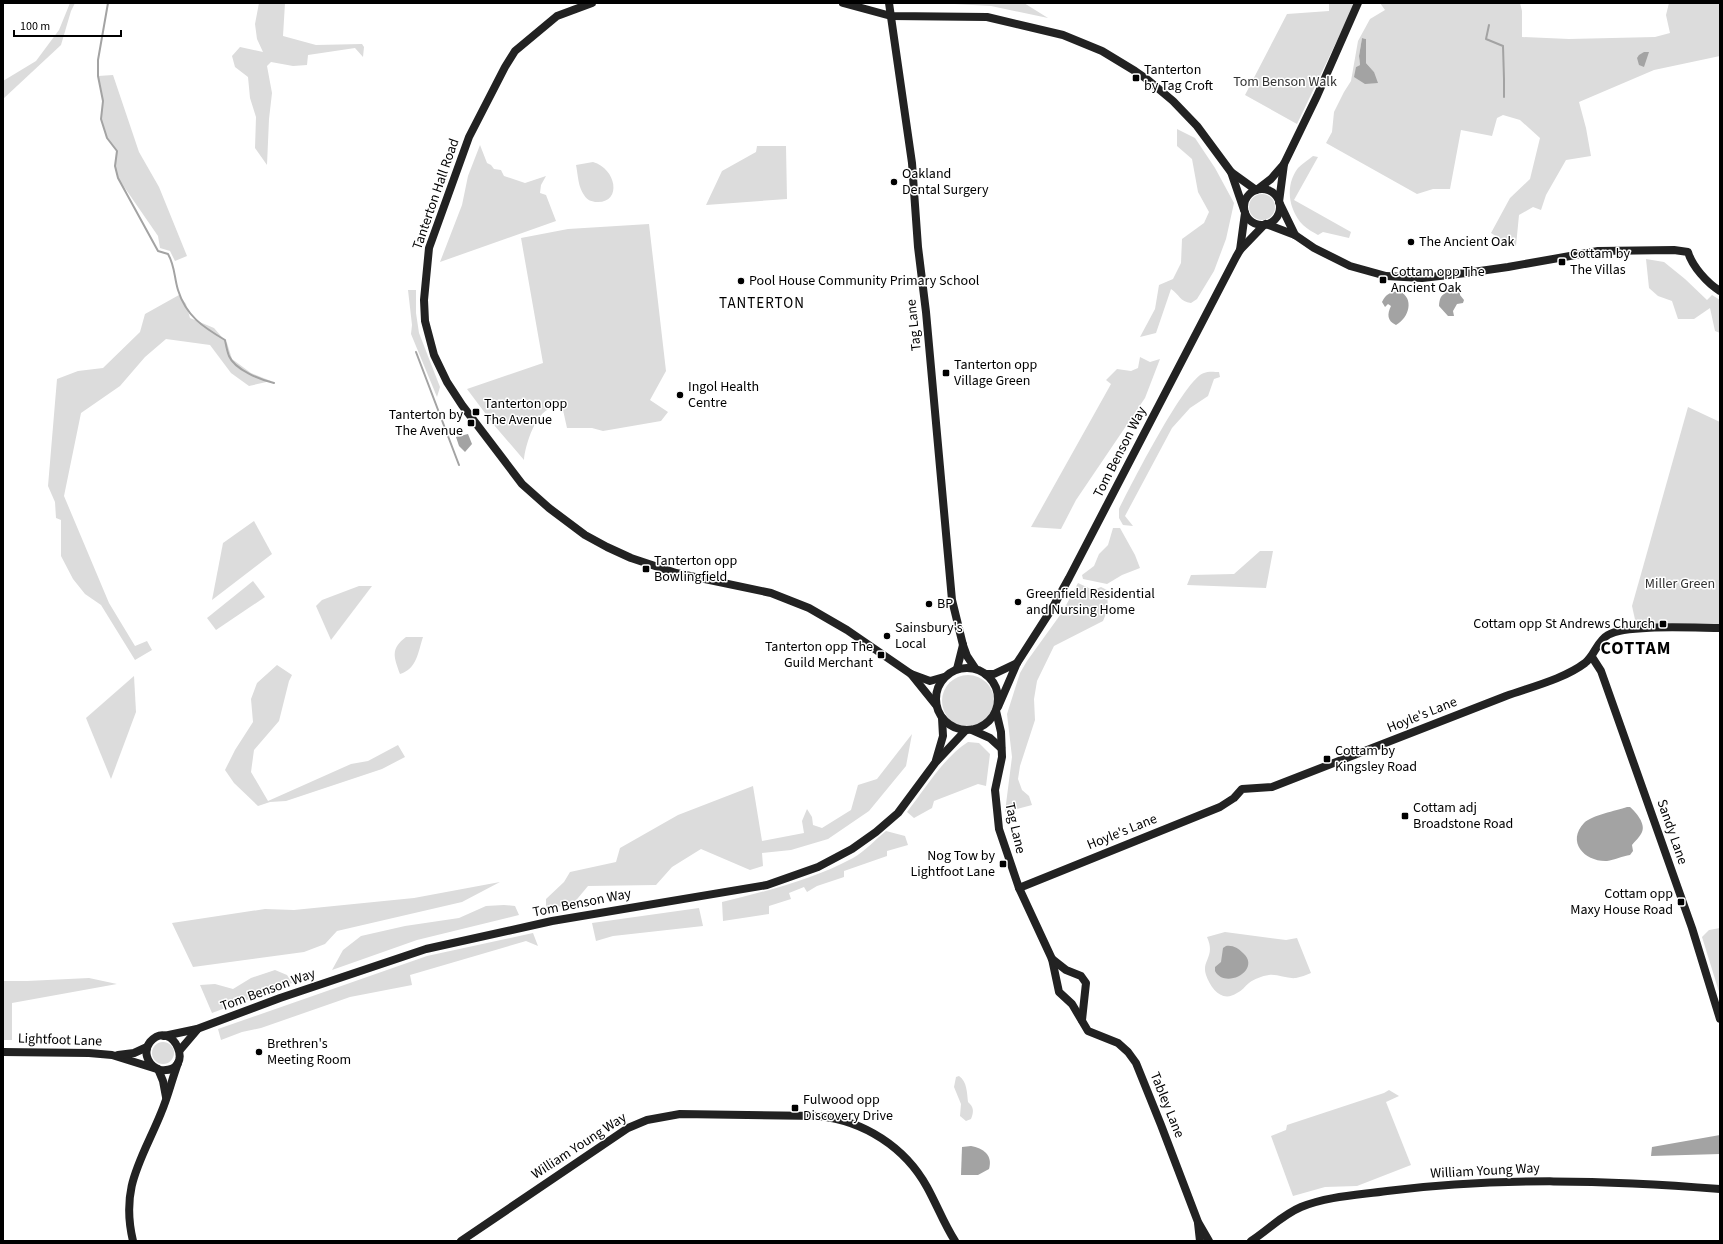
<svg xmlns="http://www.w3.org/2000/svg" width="1723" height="1244" viewBox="0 0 1723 1244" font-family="'Source Sans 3',sans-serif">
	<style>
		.green { fill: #dcdcdc; fill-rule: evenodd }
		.water { fill: #a3a3a3 }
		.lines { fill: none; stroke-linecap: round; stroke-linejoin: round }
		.stream { stroke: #a3a3a3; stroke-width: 2 }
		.secondary { stroke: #222; stroke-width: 8 }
		.poi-dot { fill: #000; stroke: #fff; stroke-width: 1.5 }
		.labels { text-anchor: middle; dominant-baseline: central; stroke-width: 3; stroke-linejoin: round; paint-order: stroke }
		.poi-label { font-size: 14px; fill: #000; stroke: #fff; text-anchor: start }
		.park-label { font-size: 14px; fill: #333; stroke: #fff }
		.street-label { font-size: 14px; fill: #000; stroke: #fff }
		.neighbourhood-label { font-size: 15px; letter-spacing: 1px; fill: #000; stroke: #fff }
		.district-label { font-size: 18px; font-weight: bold; letter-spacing: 1px; fill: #000; stroke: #fff }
	</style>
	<rect width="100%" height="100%" fill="#fff"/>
	<!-- green -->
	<g class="green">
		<path d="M 70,3 L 75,3 L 71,11 L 61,45 L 3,99 L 3,81 L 36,61 L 59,30 Z"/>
		<path d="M 259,3 L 285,3 L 283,36 L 316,45 L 362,44 L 364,47 L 363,57 L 355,48 L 308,55 L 307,65 L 293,66 L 271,62 L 267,66 L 272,93 L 269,119 L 267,165 L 255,148 L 256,117 L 250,98 L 248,77 L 235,67 L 232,56 L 240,47 L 263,52 L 257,39 L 255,24 Z"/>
		<path d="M 955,3 L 1024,3 L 1048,18 L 991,6 L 954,4 Z"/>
		<path d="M 1329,3 L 1355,3 L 1297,124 L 1245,95 L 1287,14 L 1329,11 Z"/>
		<path d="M 1380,3 L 1520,3 L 1522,11 L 1522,37 L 1569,39 L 1655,37 L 1670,33 L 1666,15 L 1669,3 L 1718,3 L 1720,5 L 1720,56 L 1654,70 L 1579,102 L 1586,128 L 1591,156 L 1566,160 L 1546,195 L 1541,210 L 1533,207 L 1519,215 L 1516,246 L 1505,242 L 1491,233 L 1510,198 L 1530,179 L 1540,138 L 1520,120 L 1503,115 L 1497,118 L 1492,136 L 1461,130 L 1450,189 L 1433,189 L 1417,194 L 1326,143 L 1332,132 L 1334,112 L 1344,92 L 1351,81 L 1358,41 L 1370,19 L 1385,10 ZM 1362,38 L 1366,39 L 1366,63 L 1374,72 L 1356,67 L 1360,65 L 1359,56 Z"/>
		<path d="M 113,75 L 139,152 L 159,187 L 187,256 L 175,261 L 170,251 L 160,248 L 158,236 L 118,178 L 115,166 L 117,151 L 107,138 L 101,119 L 103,101 L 98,76 Z"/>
		<path d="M 1177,129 L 1195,138 L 1215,168 L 1234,203 L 1226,239 L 1214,271 L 1197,299 L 1191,303 C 1180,302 1179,294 1171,289 L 1156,333 L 1140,337 L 1155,309 L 1159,285 L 1173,279 L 1181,263 L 1182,239 L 1204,223 L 1209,212 L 1198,192 L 1192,159 L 1177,146 Z"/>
		<path d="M 480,145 L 487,163 L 491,165 L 494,169 L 501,170 L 504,176 L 525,183 L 546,176 L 541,185 L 540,193 L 546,195 L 556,221 L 440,262 L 462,205 L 468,176 Z"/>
		<path d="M 757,146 L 786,146 L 787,199 L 706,205 L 722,171 L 756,152 Z"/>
		<path d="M 1313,156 L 1318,157 L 1294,200 L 1351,232 L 1349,238 L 1323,232 L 1318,235 C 1313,232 1307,229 1303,225 C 1288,209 1285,185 1298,168 C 1302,164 1308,160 1313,156 Z"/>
		<path d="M 593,162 C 617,169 622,203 597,202 C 592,202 587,200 584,195 C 578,187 578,175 576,165 Z"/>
		<circle cx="1262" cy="207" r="13"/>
		<path d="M 649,224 L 666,371 L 650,400 L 668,412 L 661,421 L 603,431 L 592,428 L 567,428 L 563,410 C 540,396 525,444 524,460 L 494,425 L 467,389 L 543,363 L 521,238 L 568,229 Z"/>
		<path d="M 1646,259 L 1664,262 L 1685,279 L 1707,300 L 1712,295 L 1720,300 L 1720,333 L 1715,331 L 1710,308 L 1694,319 L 1678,319 L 1672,301 L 1658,296 L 1649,288 Z"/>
		<path d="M 408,290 L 416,290 L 416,313 L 419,333 L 440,387 L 437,397 L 411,334 L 412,325 Z"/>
		<path d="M 179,295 L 186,304 L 190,318 L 214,328 L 227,343 L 232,359 L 251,373 L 271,381 L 249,386 L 231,373 L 210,345 L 166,339 L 145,357 L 120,386 L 81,413 L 64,496 L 109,603 L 135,646 L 147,641 L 152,650 L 135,660 L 101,605 L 85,594 L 73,579 L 61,556 L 61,520 L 56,518 L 55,502 L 48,486 L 57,379 L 78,371 L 103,368 L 140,332 L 145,314 Z"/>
		<path d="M 1140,357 L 1150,362 L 1160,359 L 1145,398 L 1076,500 L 1061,529 L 1031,527 L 1111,384 L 1106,380 L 1117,369 L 1131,371 L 1138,368 Z"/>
		<path d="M 1219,372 L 1220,377 L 1214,379 L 1208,396 L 1190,408 L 1172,428 L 1125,516 L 1133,526 L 1123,525 L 1119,518 L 1119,509 C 1130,487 1185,378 1204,373 C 1208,371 1215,372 1219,372 Z"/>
		<path d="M 1688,407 L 1720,422 L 1720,624 L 1636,624 L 1632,606 Z"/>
		<path d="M 254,521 L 272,554 L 212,600 L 223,543 Z"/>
		<path d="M 1113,528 L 1120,528 L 1135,555 L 1140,568 L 1122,575 L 1107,584 L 1083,579 L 1082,575 L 1094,566 L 1099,554 L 1108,545 Z"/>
		<path d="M 1260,551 L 1273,551 L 1266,588 L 1187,585 L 1191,575 L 1234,574 Z"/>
		<path d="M 253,581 L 265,597 L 216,630 L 207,618 Z"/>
		<path d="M 1078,583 L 1093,590 L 1101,587 L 1107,590 L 1108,609 L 1103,621 L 1054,646 L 1037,681 L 1034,699 L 1035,720 L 1020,766 L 1018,779 L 1022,790 L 1029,796 L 1032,805 L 1005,812 L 1012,757 L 1007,714 L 1020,673 L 1027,661 L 1063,611 Z"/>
		<path d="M 359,586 L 372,586 L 331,640 L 316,606 L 322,600 Z"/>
		<path d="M 406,637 L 423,637 C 418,652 417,669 400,674 C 394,657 390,649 406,637 Z"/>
		<path d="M 277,665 L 292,675 L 289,681 L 279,721 L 254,750 L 251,772 L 268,801 L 351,764 L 368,761 L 398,745 L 405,757 L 382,769 L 286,801 L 270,802 L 258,806 L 234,783 L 225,770 L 235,750 L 253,722 L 251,699 L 257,683 Z"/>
		<circle cx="968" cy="701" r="26"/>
		<path d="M 134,676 L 136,712 L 111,779 L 86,718 Z"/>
		<path d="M 912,734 L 906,766 L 869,811 L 828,839 L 791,850 L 762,853 L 763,866 L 750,870 L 701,849 L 672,867 L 656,885 L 588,886 L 573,904 L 546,909 L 546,899 L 564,882 L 570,872 L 616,862 L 620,848 L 678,815 L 753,786 L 762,841 L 804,833 L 802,821 L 807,809 L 812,817 L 813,825 L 822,828 L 851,810 L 858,785 L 877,779 Z"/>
		<path d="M 968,742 L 979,743 L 990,754 L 986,786 L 978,784 L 934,801 L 932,808 L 914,818 L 907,812 C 925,789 944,757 968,742 Z"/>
		<path d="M 886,831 L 905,836 L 908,845 L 887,851 L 887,856 L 844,871 L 844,877 L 817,886 L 807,892 L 804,887 L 789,893 L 791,899 L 769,906 L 769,914 L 723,921 L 722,902 C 767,891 812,880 853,858 C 865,851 876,839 886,831 Z"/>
		<path d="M 500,882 L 462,902 L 337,931 L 325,944 L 304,952 L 193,967 L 172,923 L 265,909 L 294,910 L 414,898 Z"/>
		<path d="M 504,905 L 515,906 L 519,915 L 417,940 L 332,970 L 343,950 L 361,936 L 405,926 L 459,918 L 486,906 Z"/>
		<path d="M 699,908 L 703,926 L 613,936 L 596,941 L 592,923 Z"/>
		<path d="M 1720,928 L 1720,995 L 1702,937 L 1709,930 Z"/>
		<path d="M 1225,932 L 1286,940 L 1297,938 L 1311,973 C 1306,975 1301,977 1296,978 C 1287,979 1278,974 1269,975 C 1262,976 1254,979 1249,983 C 1245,986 1242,991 1237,993 C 1222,1003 1211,989 1206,975 C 1201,960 1216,957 1207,937 Z"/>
		<path d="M 533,933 L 538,946 L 526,941 L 410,975 L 412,985 L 350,997 L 261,1028 L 242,1032 L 221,1040 L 218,1029 L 427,956 Z"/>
		<path d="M 275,970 L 287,975 L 292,983 L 212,1013 L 200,985 L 215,984 L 233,989 L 251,978 Z"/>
		<path d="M 89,978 L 117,984 L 12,1003 L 12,1040 L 3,1040 L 3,981 L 27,981 Z"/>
		<circle cx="163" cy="1053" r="11"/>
		<path d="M 959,1076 C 967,1081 967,1093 968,1102 C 974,1107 974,1112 971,1119 L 966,1121 L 960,1116 L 961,1104 L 954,1087 L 956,1077 Z"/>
		<path d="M 1389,1090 L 1399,1096 L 1386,1102 L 1411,1165 L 1357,1186 L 1325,1187 L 1293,1196 L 1271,1136 L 1286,1130 L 1287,1125 L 1384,1093 Z"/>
	</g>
	<!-- water -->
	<g class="water">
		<path d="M 1362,38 L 1366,39 L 1366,63 L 1374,72 L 1378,83 L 1365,84 L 1354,77 L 1356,67 L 1360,65 L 1359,56 Z"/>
		<path d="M 1644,52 L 1649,52 L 1644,67 L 1639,65 L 1637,58 L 1639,55 Z"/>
		<path d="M 1456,287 L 1460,290 L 1460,295 L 1464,300 L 1463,303 L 1457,304 L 1453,311 L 1454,316 L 1448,316 L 1439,306 C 1440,291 1446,295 1456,287 Z"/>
		<path d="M 1399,291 C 1415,298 1409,318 1396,325 C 1387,321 1387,314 1391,306 L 1388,304 L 1385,307 L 1382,302 C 1386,294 1390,292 1399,291 Z"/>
		<path d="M 468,434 L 472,444 L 465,452 L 459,446 L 456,437 Z"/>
		<path d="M 1627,807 L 1630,807 C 1636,812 1646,824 1642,832 C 1640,837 1635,841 1632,845 L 1633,851 L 1630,855 C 1623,856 1614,860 1607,861 C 1585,862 1566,842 1584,823 C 1592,815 1616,811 1627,807 Z"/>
		<path d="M 1226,946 C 1233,945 1238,948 1243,953 C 1262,970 1225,990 1215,971 L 1215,967 L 1221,962 L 1223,948 Z"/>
		<path d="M 1720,1135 L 1720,1154 L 1651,1156 L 1652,1147 Z"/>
		<path d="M 971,1146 C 983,1148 993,1155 989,1169 L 978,1175 L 961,1175 L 962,1147 Z"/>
	</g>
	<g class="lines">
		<!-- stream -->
		<g class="stream">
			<path d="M 108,3 L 98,60 L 98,76 L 103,101 L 101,119 L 107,138 L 117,151 L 115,166 L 118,178 L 158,251 L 168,254 C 175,266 174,277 178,290 C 186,316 203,327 225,340 C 226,345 227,351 229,356 C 235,370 261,380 274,383"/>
			<path d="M 1489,25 L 1486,39 L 1503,46 L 1504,79 L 1504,97"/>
			<path d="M 416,352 L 459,465"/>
		</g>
		<!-- secondary -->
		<g class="secondary">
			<path d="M 592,3 L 557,16 L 515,51 L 505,67 L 469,137 L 429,248 L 424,300 L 425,321 L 434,355 L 447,382 L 462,405 L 522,484 L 549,508 L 585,535 L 607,547 L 631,558 L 676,573 L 771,593 L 809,608 L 847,630 L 911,674 L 930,681 L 944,677"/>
			<path d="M 843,3 L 891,16 L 987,17 L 1063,35 L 1102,51 L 1135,71 L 1148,80 L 1173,101 L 1197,126 L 1231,172 L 1244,210"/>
			<path d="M 889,3 L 912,163 L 918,247 L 926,312 L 952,600 L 963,645 L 967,656 L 975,668"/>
			<path d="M 1231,172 L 1256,190"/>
			<path d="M 1258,189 L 1271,179 L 1284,164 L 1317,96 L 1358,3"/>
			<circle cx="1262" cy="207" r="18"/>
			<path d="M 1279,202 L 1284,164"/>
			<path d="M 1280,204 L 1295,235"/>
			<path d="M 1266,224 L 1295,235 L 1314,248 L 1350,266 L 1386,276 L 1422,278 L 1466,273 L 1508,267 L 1598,251 L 1674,250 L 1688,252 C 1692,266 1707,283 1720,291"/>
			<path d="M 1240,250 L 1245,213"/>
			<path d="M 1592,657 L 1601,671 L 1692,928 L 1720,1019"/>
			<circle cx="967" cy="699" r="31"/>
			<path d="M 957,669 L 963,645"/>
			<path d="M 911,674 L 936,705"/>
			<path d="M 986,674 L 994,674 L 1017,663"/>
			<path d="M 998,707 L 1017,663 L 1053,607 L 1069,578 L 1236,257 L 1240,250 L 1264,225"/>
			<path d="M 996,711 L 1001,732 L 1002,757 L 995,790 L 999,829 L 1019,888 L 1052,959 L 1059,992 L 1072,1004 L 1088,1031 L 1118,1043 L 1128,1052 L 1136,1063 L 1161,1125 L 1198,1222 L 1209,1241"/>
			<path d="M 972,730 L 990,738 L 1001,748"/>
			<path d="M 936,760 L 943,736 L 942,718"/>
			<path d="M 1019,888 L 1220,807 L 1234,798 L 1242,789 L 1272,787 L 1506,696 C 1531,687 1564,679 1585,663 C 1595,655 1597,641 1608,635 C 1625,624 1697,628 1720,628"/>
			<path d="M 1052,959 L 1066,970 L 1081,976 L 1086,983 L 1082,1020"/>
			<path d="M 164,1036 L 197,1029 L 280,998 L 426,949 L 552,921 L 767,885 L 818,867 L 852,849 L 876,832 L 898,813 L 935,763 L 965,731"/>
			<path d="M 180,1050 L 197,1030"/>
			<path d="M 3,1052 L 89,1053 L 112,1055 L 160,1070 C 198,1074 173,1016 150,1042 C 143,1051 147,1063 156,1068"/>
			<path d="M 118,1055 L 134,1053 L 147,1047"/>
			<path d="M 158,1069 L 163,1081 L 166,1097"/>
			<path d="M 1198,1223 L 1200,1241"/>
			<path d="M 133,1241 C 120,1186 142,1160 161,1113 C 168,1097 172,1079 178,1063"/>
			<path d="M 461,1241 L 628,1128 L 647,1120 L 680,1114 L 819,1116 C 864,1121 905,1147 927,1187 C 937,1205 944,1224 955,1241"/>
			<path d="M 1251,1241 C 1268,1230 1282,1215 1301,1207 C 1328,1196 1359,1195 1387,1191 C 1498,1177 1609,1180 1720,1189"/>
		</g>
	</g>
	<!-- markers -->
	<g class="poi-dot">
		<rect x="1132" y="74" width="8" height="8" rx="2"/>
		<circle cx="894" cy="182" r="4"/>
		<circle cx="1411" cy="242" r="4"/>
		<rect x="1558" y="258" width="8" height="8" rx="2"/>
		<rect x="1379" y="276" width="8" height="8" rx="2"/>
		<circle cx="741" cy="281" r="4"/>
		<rect x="942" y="369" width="8" height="8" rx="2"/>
		<circle cx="680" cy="395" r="4"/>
		<rect x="472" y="408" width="8" height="8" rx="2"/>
		<rect x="467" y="419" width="8" height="8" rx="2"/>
		<rect x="642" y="565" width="8" height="8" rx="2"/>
		<circle cx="1018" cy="602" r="4"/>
		<circle cx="929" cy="604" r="4"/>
		<rect x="1659" y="620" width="8" height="8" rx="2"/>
		<circle cx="887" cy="636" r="4"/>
		<rect x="877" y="651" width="8" height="8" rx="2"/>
		<rect x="1323" y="755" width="8" height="8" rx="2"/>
		<rect x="1401" y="812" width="8" height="8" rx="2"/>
		<rect x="999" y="860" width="8" height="8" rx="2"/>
		<rect x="1677" y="898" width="8" height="8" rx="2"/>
		<circle cx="259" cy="1052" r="4"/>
		<rect x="791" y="1104" width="8" height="8" rx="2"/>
	</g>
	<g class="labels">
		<!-- poi labels -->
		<g class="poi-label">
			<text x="1144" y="70">Tanterton<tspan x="1144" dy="16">by Tag Croft</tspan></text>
			<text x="902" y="174">Oakland<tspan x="902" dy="16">Dental Surgery</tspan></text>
			<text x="1419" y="242">The Ancient Oak</text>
			<text x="1570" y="254">Cottam by<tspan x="1570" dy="16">The Villas</tspan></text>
			<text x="1391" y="272">Cottam opp The<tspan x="1391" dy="16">Ancient Oak</tspan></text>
			<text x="749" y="281">Pool House Community Primary School</text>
			<text x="954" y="365">Tanterton opp<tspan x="954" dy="16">Village Green</tspan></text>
			<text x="688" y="387">Ingol Health<tspan x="688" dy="16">Centre</tspan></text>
			<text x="484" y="404">Tanterton opp<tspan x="484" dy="16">The Avenue</tspan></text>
			<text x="463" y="415" text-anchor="end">Tanterton by<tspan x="463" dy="16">The Avenue</tspan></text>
			<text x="654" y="561">Tanterton opp<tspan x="654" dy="16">Bowlingfield</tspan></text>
			<text x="1026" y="594">Greenfield Residential<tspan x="1026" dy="16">and Nursing Home</tspan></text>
			<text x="937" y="604">BP</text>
			<text x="1655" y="624" text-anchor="end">Cottam opp St Andrews Church</text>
			<text x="895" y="628">Sainsbury's<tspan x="895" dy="16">Local</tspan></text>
			<text x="873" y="647" text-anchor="end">Tanterton opp The<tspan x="873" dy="16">Guild Merchant</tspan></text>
			<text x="1335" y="751">Cottam by<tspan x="1335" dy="16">Kingsley Road</tspan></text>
			<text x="1413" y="808">Cottam adj<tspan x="1413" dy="16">Broadstone Road</tspan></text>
			<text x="995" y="856" text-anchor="end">Nog Tow by<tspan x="995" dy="16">Lightfoot Lane</tspan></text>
			<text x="1673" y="894" text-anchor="end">Cottam opp<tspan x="1673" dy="16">Maxy House Road</tspan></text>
			<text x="267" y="1044">Brethren's<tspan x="267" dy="16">Meeting Room</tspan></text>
			<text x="803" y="1100">Fulwood opp<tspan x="803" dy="16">Discovery Drive</tspan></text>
		</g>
		<!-- park labels -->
		<g class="park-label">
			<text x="1285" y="82">Tom Benson Walk</text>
			<text x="1680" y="584">Miller Green</text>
		</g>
		<!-- street labels -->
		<g class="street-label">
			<text transform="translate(436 194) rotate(-71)">Tanterton Hall Road</text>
			<text transform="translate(914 325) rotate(-96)">Tag Lane</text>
			<text transform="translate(1120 452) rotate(-63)">Tom Benson Way</text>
			<text transform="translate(1422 715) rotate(-22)">Hoyle's Lane</text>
			<text transform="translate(1015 828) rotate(77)">Tag Lane</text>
			<text transform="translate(1122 832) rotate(-22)">Hoyle's Lane</text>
			<text transform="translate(1672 832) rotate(71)">Sandy Lane</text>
			<text transform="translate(582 903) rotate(-11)">Tom Benson Way</text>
			<text transform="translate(268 990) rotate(-20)">Tom Benson Way</text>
			<text transform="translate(60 1040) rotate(2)">Lightfoot Lane</text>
			<text transform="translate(1167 1105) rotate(68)">Tabley Lane</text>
			<text transform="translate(579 1146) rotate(-33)">William Young Way</text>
			<text transform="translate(1485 1171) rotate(-3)">William Young Way</text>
		</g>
		<!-- neighbourhood labels -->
		<g class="neighbourhood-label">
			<text x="762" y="303">TANTERTON</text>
		</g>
		<!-- district labels -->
		<g class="district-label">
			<text x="1636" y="648">COTTAM</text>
		</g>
	</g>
	<!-- border -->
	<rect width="1723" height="1244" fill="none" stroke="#000000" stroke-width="8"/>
	<!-- scale -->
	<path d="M14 30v6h107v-6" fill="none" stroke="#000000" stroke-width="2"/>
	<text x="20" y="30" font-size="12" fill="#000000" stroke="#ffffff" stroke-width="3" paint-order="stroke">100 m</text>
</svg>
